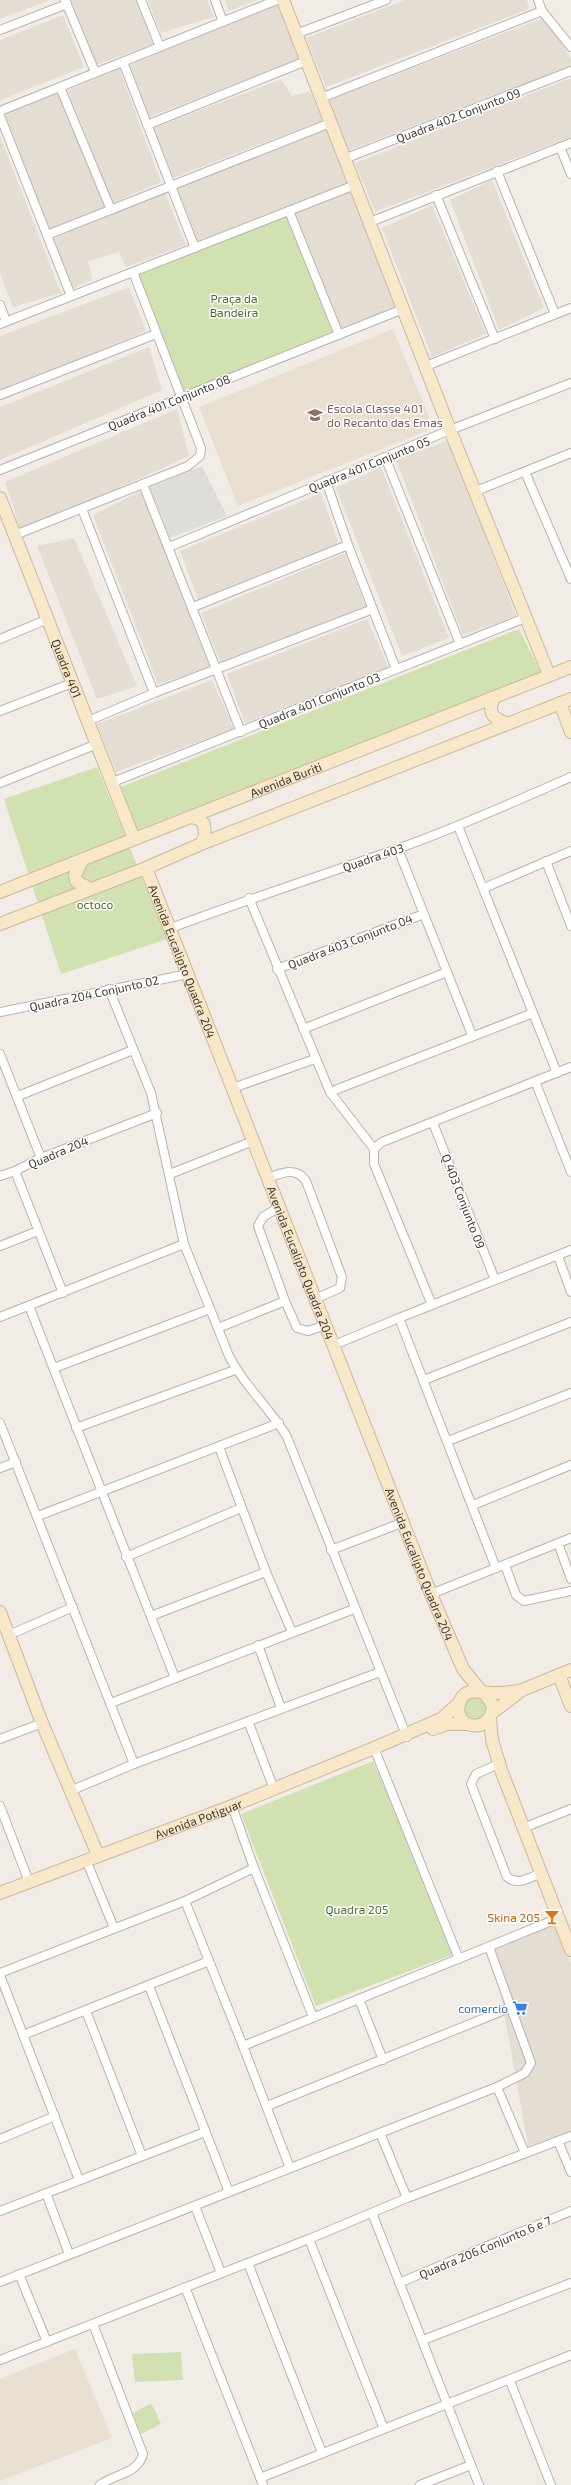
<svg xmlns="http://www.w3.org/2000/svg" width="571" height="2485" viewBox="0 0 571 2485" font-family="'Exo 2',sans-serif">
	<style>
		.residential { fill: #e4ddd4 }
		.education { fill: #e8dfd1 }
		.green { fill: #d1e1b2 }
		.parking { fill: #dfddda }
		.lines { fill: none; stroke-linecap: round; stroke-linejoin: round }
		.street-casing { stroke: #bbb3a9; stroke-width: 10 }
		.secondary-casing { stroke: #ccb99a; stroke-width: 14 }
		.street { stroke: #fff; stroke-width: 8 }
		.secondary { stroke: #f8e7c8; stroke-width: 12 }
		.labels { text-anchor: middle; dominant-baseline: central; stroke-width: 3; stroke-linejoin: round; paint-order: stroke }
		.street-label { font-size: 12px; fill: #423c36; stroke: #fff }
		.park-label { font-size: 12px; fill: #4e6d30; stroke: #fff }
		.education-label { font-size: 12px; fill: #785e54; stroke: #fff; text-anchor: start }
		.food-label { font-size: 12px; fill: #c56008; stroke: #fff; text-anchor: end }
		.shop-label { font-size: 12px; fill: #366cbe; stroke: #fff; text-anchor: end }
	</style>
	<rect width="100%" height="100%" fill="#f1ece6"/>
	<!-- residential -->
	<g class="residential">
		<path d="M 0,0 L 50,0 L 0,19 Z"/>
		<path d="M 71,0 L 136,0 L 153,44 L 96,65 Z"/>
		<path d="M 148,0 L 207,0 L 214,17 L 161,33 Z"/>
		<path d="M 225,0 L 257,0 L 229,11 Z"/>
		<path d="M 405,0 L 527,0 L 529,9 L 326,87 L 306,38 Z"/>
		<path d="M 278,4 L 301,59 L 149,117 L 130,65 Z"/>
		<path d="M 63,15 L 84,67 L 0,100 L 0,40 Z"/>
		<path d="M 546,17 L 571,59 L 571,66 L 347,151 L 330,100 Z"/>
		<path d="M 119,68 L 161,182 L 113,203 L 68,91 Z"/>
		<path d="M 571,78 L 571,137 L 375,212 L 355,163 Z"/>
		<path d="M 281,79 L 292,96 L 310,91 L 323,120 L 173,178 L 154,128 Z"/>
		<path d="M 58,92 L 105,208 L 49,231 L 2,114 Z"/>
		<path d="M 328,128 L 350,183 L 198,242 L 176,188 Z"/>
		<path d="M 0,136 L 61,293 L 13,307 L 0,274 Z"/>
		<path d="M 492,180 L 544,308 L 499,330 L 450,200 Z"/>
		<path d="M 352,190 L 398,307 L 341,330 L 295,214 Z"/>
		<path d="M 165,193 L 186,245 L 126,267 L 119,252 L 88,261 L 92,280 L 73,288 L 53,239 Z"/>
		<path d="M 432,205 L 486,334 L 432,357 L 382,228 Z"/>
		<path d="M 129,287 L 146,331 L 0,394 L 0,336 Z"/>
		<path d="M 149,347 L 162,390 L 0,460 L 0,407 Z"/>
		<path d="M 177,409 L 189,456 L 21,532 L 5,482 Z"/>
		<path d="M 448,440 L 516,616 L 463,635 L 396,460 Z"/>
		<path d="M 381,467 L 449,638 L 402,656 L 336,488 Z"/>
		<path d="M 141,491 L 210,667 L 158,684 L 93,515 Z"/>
		<path d="M 321,493 L 339,544 L 198,600 L 180,551 Z"/>
		<path d="M 74,538 L 137,686 L 97,699 L 37,546 Z"/>
		<path d="M 345,553 L 366,606 L 221,664 L 201,613 Z"/>
		<path d="M 367,619 L 389,668 L 245,723 L 227,674 Z"/>
		<path d="M 212,680 L 234,729 L 116,772 L 97,724 Z"/>
		<path d="M 554,1920 L 571,1963 L 571,2131 L 528,2146 L 493,1950 Z"/>
	</g>
	<!-- education -->
	<g class="education">
		<path d="M 393,329 L 431,422 L 427,431 L 238,506 L 199,407 Z"/>
		<path d="M 75,2349 L 112,2438 L 0,2481 L 0,2379 Z"/>
	</g>
	<!-- green -->
	<g class="green">
		<path d="M 287,215 L 335,333 L 183,393 L 138,275 Z"/>
		<path d="M 519,629 L 541,673 L 137,830 L 121,787 Z"/>
		<path d="M 97,767 L 167,939 L 61,974 L 4,799 Z"/>
		<path d="M 480,1694 L 490,1705 L 481,1722 L 472,1722 L 462,1712 L 464,1699 Z"/>
		<path d="M 373,1761 L 457,1953 L 316,2006 L 241,1814 Z"/>
		<path d="M 181,2352 L 183,2380 L 135,2382 L 132,2354 Z"/>
		<path d="M 150,2404 L 153,2406 L 161,2424 L 141,2434 L 133,2413 Z"/>
	</g>
	<!-- parking -->
	<path class="parking" d="M 202,466 L 227,516 L 170,538 L 150,487 Z"/>
	<g class="lines">
		<!-- street casing -->
		<g class="street-casing">
			<g id="street">
				<path d="M 65,0 L 95,72"/>
				<path d="M 141,0 L 160,47"/>
				<path d="M 215,0 L 223,22"/>
				<path d="M 538,0 L 542,11 L 571,47"/>
				<path d="M 0,30 L 67,4"/>
				<path d="M 296,34 L 386,0"/>
				<path d="M 123,62 L 195,248"/>
				<path d="M 60,87 L 111,210"/>
				<path d="M 321,98 L 542,11"/>
				<path d="M 0,111 L 277,0"/>
				<path d="M 0,116 L 71,296"/>
				<path d="M 147,125 L 306,61"/>
				<path d="M 560,147 L 571,174"/>
				<path d="M 344,159 L 571,71"/>
				<path d="M 497,171 L 555,314"/>
				<path d="M 436,195 L 495,339"/>
				<path d="M 289,211 L 339,335"/>
				<path d="M 370,222 L 571,143"/>
				<path d="M 47,235 L 330,123"/>
				<path d="M 0,305 L 6,321"/>
				<path d="M 0,324 L 355,185"/>
				<path d="M 426,366 L 571,308"/>
				<path d="M 0,395 L 156,334"/>
				<path d="M 385,457 L 460,644"/>
				<path d="M 0,470 L 403,309"/>
				<path d="M 525,472 L 571,579"/>
				<path d="M 326,481 L 348,545 L 396,669"/>
				<path d="M 143,484 L 241,732"/>
				<path d="M 476,491 L 571,453"/>
				<path d="M 82,509 L 154,693"/>
				<path d="M 15,535 L 188,466 L 200,456 L 201,448 L 133,272"/>
				<path d="M 169,547 L 450,430 L 571,383"/>
				<path d="M 193,607 L 348,545"/>
				<path d="M 0,639 L 48,619"/>
				<path d="M 0,711 L 72,683"/>
				<path d="M 88,721 L 154,693 L 373,609"/>
				<path d="M 113,782 L 525,618"/>
				<path d="M 0,783 L 97,744"/>
				<path d="M 458,826 L 557,1073"/>
				<path d="M 398,849 L 472,1035"/>
				<path d="M 546,861 L 571,926"/>
				<path d="M 484,888 L 571,851"/>
				<path d="M 249,898 L 330,1092 L 374,1149"/>
				<path d="M 171,928 C 246,900 322,875 397,849 C 456,828 514,802 571,777"/>
				<path d="M 277,969 L 424,914"/>
				<path d="M 109,989 L 151,1093 L 184,1244 L 229,1356 C 244,1386 270,1408 287,1437 L 407,1737"/>
				<path d="M 0,1012 L 188,974"/>
				<path d="M 303,1029 L 447,972"/>
				<path d="M 0,1054 L 41,1158"/>
				<path d="M 535,1081 L 571,1172"/>
				<path d="M 233,1088 L 315,1059"/>
				<path d="M 330,1092 L 533,1013"/>
				<path d="M 18,1096 L 133,1050"/>
				<path d="M 433,1123 L 495,1280"/>
				<path d="M 170,1174 L 253,1141"/>
				<path d="M 0,1176 L 15,1171"/>
				<path d="M 268,1178 C 282,1173 296,1166 306,1181 L 342,1277 L 340,1288 L 317,1298"/>
				<path d="M 279,1207 L 263,1217 L 258,1226 L 285,1301 L 297,1328 L 308,1331 L 326,1325"/>
				<path d="M 0,1246 L 38,1231"/>
				<path d="M 558,1256 L 571,1292"/>
				<path d="M 63,1293 L 15,1171 L 41,1158 L 157,1113"/>
				<path d="M 432,1305 L 374,1164 L 374,1149 L 382,1142 L 571,1067"/>
				<path d="M 29,1306 L 175,1678"/>
				<path d="M 0,1317 L 184,1244"/>
				<path d="M 218,1328 L 285,1301"/>
				<path d="M 334,1345 L 399,1318"/>
				<path d="M 54,1368 L 210,1309"/>
				<path d="M 424,1380 L 571,1322"/>
				<path d="M 0,1423 L 134,1764"/>
				<path d="M 76,1428 L 235,1370"/>
				<path d="M 448,1441 L 571,1393"/>
				<path d="M 219,1447 L 266,1572 L 292,1632"/>
				<path d="M 0,1468 L 16,1462"/>
				<path d="M 473,1505 L 571,1465"/>
				<path d="M 38,1516 L 279,1423"/>
				<path d="M 558,1543 L 571,1579"/>
				<path d="M 331,1550 L 404,1522"/>
				<path d="M 126,1557 L 241,1508"/>
				<path d="M 505,1565 L 516,1595 L 524,1601 L 571,1591"/>
				<path d="M 496,1568 L 399,1318 L 571,1250"/>
				<path d="M 431,1594 L 571,1538"/>
				<path d="M 151,1616 L 266,1572"/>
				<path d="M 9,1635 L 73,1607"/>
				<path d="M 258,1645 L 281,1708"/>
				<path d="M 111,1703 L 354,1609"/>
				<path d="M 248,1721 L 274,1789"/>
				<path d="M 0,1739 L 42,1723"/>
				<path d="M 374,1748 L 459,1959"/>
				<path d="M 501,1763 L 476,1774 L 471,1784 L 507,1877 C 518,1886 529,1878 541,1873"/>
				<path d="M 70,1791 L 134,1764 L 380,1672"/>
				<path d="M 0,1806 L 29,1882"/>
				<path d="M 232,1806 L 254,1868 L 313,2017"/>
				<path d="M 523,1828 L 571,1809"/>
				<path d="M 86,1860 L 114,1928"/>
				<path d="M 185,1901 L 243,2046"/>
				<path d="M 0,1973 L 185,1901 L 254,1868"/>
				<path d="M 0,1975 L 79,2180"/>
				<path d="M 149,1986 L 229,2192"/>
				<path d="M 359,1999 L 383,2060"/>
				<path d="M 86,2011 L 142,2156"/>
				<path d="M 23,2035 L 209,1961"/>
				<path d="M 497,2087 L 525,2153"/>
				<path d="M 267,2106 L 512,2007"/>
				<path d="M 380,2133 L 407,2198"/>
				<path d="M 0,2139 L 55,2116"/>
				<path d="M 558,2141 L 571,2172"/>
				<path d="M 290,2168 L 243,2046 L 559,1918"/>
				<path d="M 46,2193 L 69,2254"/>
				<path d="M 195,2206 L 221,2273"/>
				<path d="M 0,2211 L 205,2132"/>
				<path d="M 372,2213 L 479,2485"/>
				<path d="M 309,2239 L 384,2429"/>
				<path d="M 248,2263 L 322,2453"/>
				<path d="M 19,2274 L 47,2342"/>
				<path d="M 0,2282 L 497,2087 L 525,2073 L 531,2063 L 489,1947"/>
				<path d="M 399,2283 L 571,2211"/>
				<path d="M 185,2287 L 263,2485"/>
				<path d="M 93,2324 L 143,2454 C 138,2474 114,2474 100,2485"/>
				<path d="M 423,2340 L 571,2283"/>
				<path d="M 0,2360 L 309,2239 L 407,2198 L 571,2136"/>
				<path d="M 510,2381 L 551,2485"/>
				<path d="M 260,2478 L 571,2355"/>
				<path d="M 420,2485 L 471,2465"/>
			</g>
		</g>
		<!-- secondary casing -->
		<g class="secondary-casing">
			<g id="secondary">
				<path d="M 283,0 L 450,430 L 549,675"/>
				<path id="s1" d="M 0,498 L 134,839"/>
				<path d="M 494,698 C 488,712 491,717 505,723"/>
				<path d="M 560,703 L 571,732"/>
				<path d="M 191,817 L 199,819 L 204,824 L 205,836 L 201,844"/>
				<path d="M 83,859 L 75,875 L 76,881 L 90,889"/>
				<path id="s2" d="M 146,868 L 431,1594 L 463,1669 L 481,1691"/>
				<path id="s3" d="M 0,892 L 571,667"/>
				<path d="M 0,924 L 146,868 L 201,844 L 571,699"/>
				<path d="M 0,1612 L 42,1723 L 98,1855"/>
				<path d="M 559,1675 L 571,1706"/>
				<path d="M 485,1693 L 493,1706 C 492,1718 484,1728 471,1725 C 466,1724 462,1721 460,1716 C 457,1711 458,1706 460,1701 C 467,1685 482,1694 495,1693 C 504,1693 513,1692 522,1690"/>
				<path d="M 493,1712 L 522,1690 L 571,1670"/>
				<path d="M 490,1719 L 492,1740 L 501,1770 L 571,1950"/>
				<path d="M 433,1729 L 447,1724 L 467,1724"/>
				<path id="s4" d="M 0,1893 L 232,1806 L 374,1748 L 441,1719 L 458,1704"/>
			</g>
		</g>
		<!-- street -->
		<use href="#street" class="street"/>
		<!-- secondary -->
		<use href="#secondary" class="secondary"/>
	</g>
	<!-- icons -->
	<defs>
		<g id="school-bare" transform="scale(1.2)"><path d="M0-5L7-2L0 1L-7-2ZM-4 1L0 2.5L4 1V4Q0 6-4 4Z" fill="#8d6e63" stroke="#fff" stroke-width="2.5" paint-order="stroke"/></g>
		<g id="bar-bare" transform="scale(1.2)"><path d="M-6-5H6L.8 .8V4.5H3.5V6h-7V4.5H-.8V.8Z" fill="#e8710a" stroke="#fff" stroke-width="2.5" paint-order="stroke"/></g>
		<g id="supermarket-bare" transform="scale(1.2)"><path d="M-6-5.5h2.5l.6 2H6L4.5 2H-2.5L-4.4-4H-6ZM-1.5 3.2a1.3 1.3 0 1 0 .1 0ZM3 3.2a1.3 1.3 0 1 0 .1 0Z" fill="#3f7fe0" stroke="#fff" stroke-width="2.5" paint-order="stroke"/></g>
	</defs>
	<g fill-rule="evenodd">
		<use href="#school-bare" x="315" y="415"/>
		<use href="#bar-bare" x="552" y="1917"/>
		<use href="#supermarket-bare" x="520" y="2008"/>
	</g>
	<g class="labels">
		<!-- street labels -->
		<g class="street-label">
			<text transform="translate(458 115) rotate(-21)">Quadra 402 Conjunto 09</text>
			<text transform="translate(169 402) rotate(-22)">Quadra 401 Conjunto 08</text>
			<text transform="translate(369 464) rotate(-22)">Quadra 401 Conjunto 05</text>
			<text stroke="none"><textPath href="#s1" startOffset="183">Quadra 401</textPath></text>
			<text transform="translate(319 700) rotate(-22)">Quadra 401 Conjunto 03</text>
			<text stroke="none"><textPath href="#s3" startOffset="307">Avenida Buriti</textPath></text>
			<text transform="translate(373 857) rotate(-19)">Quadra 403</text>
			<text transform="translate(350 941) rotate(-21)">Quadra 403 Conjunto 04</text>
			<text stroke="none"><textPath href="#s2" startOffset="100">Avenida Eucalipto Quadra 204</textPath></text>
			<text transform="translate(94 993) rotate(-12)">Quadra 204 Conjunto 02</text>
			<text transform="translate(58 1152) rotate(-23)">Quadra 204</text>
			<text transform="translate(464 1201) rotate(69)">Q 403 Conjunto 09</text>
			<text stroke="none"><textPath href="#s2" startOffset="424">Avenida Eucalipto Quadra 204</textPath></text>
			<text stroke="none"><textPath href="#s2" startOffset="748">Avenida Eucalipto Quadra 204</textPath></text>
			<text stroke="none"><textPath href="#s4" startOffset="212">Avenida Potiguar</textPath></text>
			<text transform="translate(485 2247) rotate(-23)">Quadra 206 Conjunto 6 e 7</text>
		</g>
		<!-- park labels -->
		<g class="park-label">
			<text x="234" y="298">Praça da<tspan x="234" dy="14">Bandeira</tspan></text>
			<text x="95" y="904">octoco</text>
			<text x="357" y="1909">Quadra 205</text>
		</g>
		<!-- education labels -->
		<g class="education-label">
			<text x="327" y="408">Escola Classe 401<tspan x="327" dy="14">do Recanto das Emas</tspan></text>
		</g>
		<!-- food labels -->
		<g class="food-label">
			<text x="540" y="1917">Skina 205</text>
		</g>
		<!-- shop labels -->
		<g class="shop-label">
			<text x="508" y="2008">comercio</text>
		</g>
	</g>
</svg>
